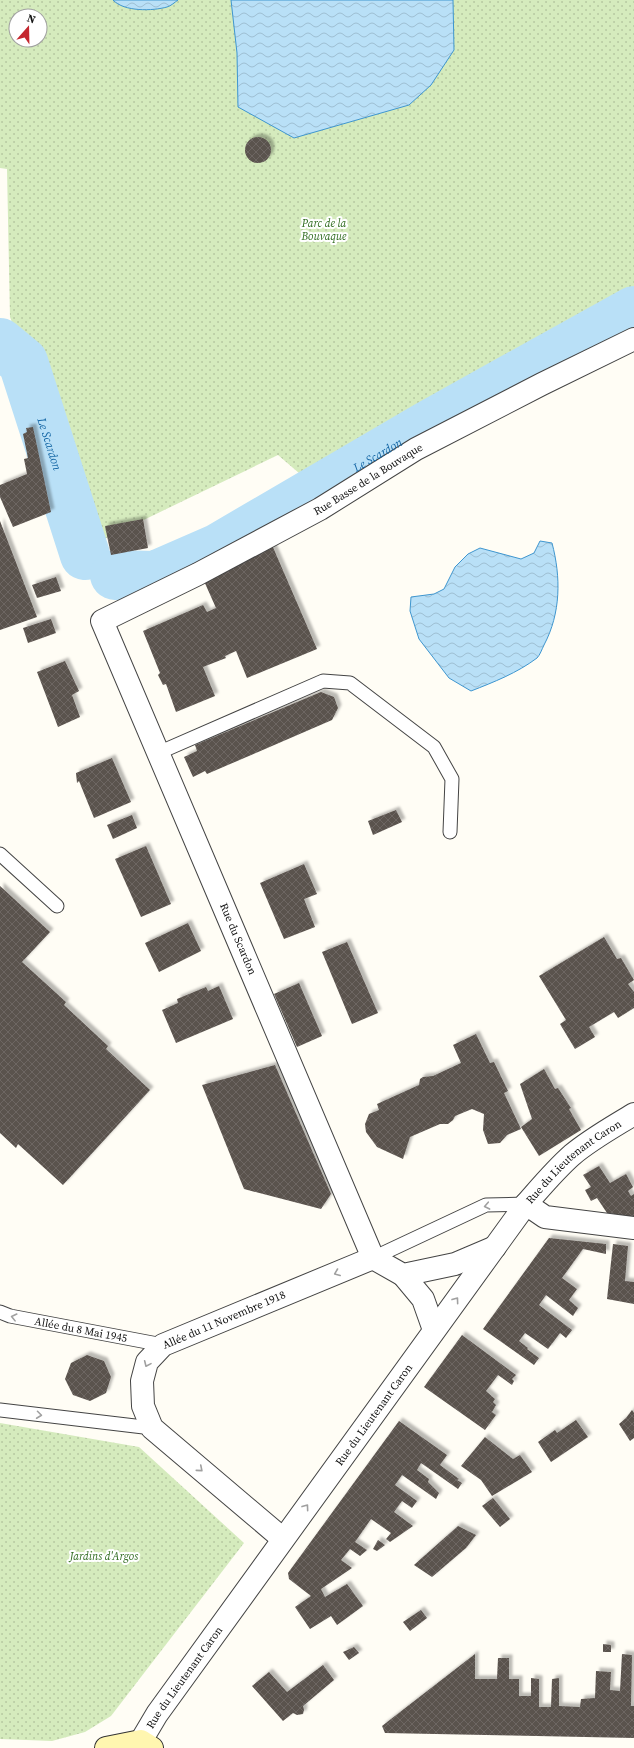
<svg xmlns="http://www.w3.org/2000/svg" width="634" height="1748" viewBox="0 0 634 1748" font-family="'Source Serif 4',serif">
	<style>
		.grass { fill: url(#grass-dots); fill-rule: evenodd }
		.water { fill: url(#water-waves); stroke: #3f96cf }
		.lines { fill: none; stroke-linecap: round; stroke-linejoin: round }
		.river { stroke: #b9e0f7; stroke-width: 50 }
		.building { fill: url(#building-cross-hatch); filter: url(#shadow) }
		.lane-casing { stroke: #444; stroke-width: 15 }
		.street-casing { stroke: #444; stroke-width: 24 }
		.secondary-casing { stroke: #333; stroke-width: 24 }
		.lane { stroke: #fff; stroke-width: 13 }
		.street { stroke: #fff; stroke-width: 22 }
		.secondary { stroke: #fff6b0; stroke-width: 22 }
		.oneway { stroke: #a0a0a0 }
		.labels { text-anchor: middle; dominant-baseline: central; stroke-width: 4; stroke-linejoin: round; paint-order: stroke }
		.park-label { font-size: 11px; font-style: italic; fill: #2f6b1f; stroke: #fff }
		.street-label { font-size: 11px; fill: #111; stroke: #fff }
		.water-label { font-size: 12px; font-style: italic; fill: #1768a6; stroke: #fff }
	</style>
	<defs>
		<pattern id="grass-dots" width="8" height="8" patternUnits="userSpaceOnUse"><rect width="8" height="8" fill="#d5ebbd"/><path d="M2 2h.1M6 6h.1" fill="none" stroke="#b6c8a1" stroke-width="1.8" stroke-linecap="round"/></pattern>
		<pattern id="water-waves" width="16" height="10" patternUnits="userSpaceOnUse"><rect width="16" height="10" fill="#b9e0f7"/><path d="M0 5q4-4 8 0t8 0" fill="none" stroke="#9ebfd3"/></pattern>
		<pattern id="building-cross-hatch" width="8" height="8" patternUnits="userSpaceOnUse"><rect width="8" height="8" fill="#5a524d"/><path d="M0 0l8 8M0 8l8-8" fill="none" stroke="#6d6662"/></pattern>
		<filter id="shadow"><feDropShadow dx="3.5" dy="-3.5" stdDeviation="1" flood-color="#0004"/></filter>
	</defs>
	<rect width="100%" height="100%" fill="#fffdf5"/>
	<!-- grass -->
	<g class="grass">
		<path d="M 0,0 L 634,0 L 634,325 L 321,492 L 278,455 L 94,544 L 10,317 L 7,169 L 0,168 ZM 16,16 L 40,16 L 40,40 L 16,40 Z"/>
		<path d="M 0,1423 L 139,1447 L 244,1543 L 111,1716 L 85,1732 L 52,1741 L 0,1739 Z"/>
	</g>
	<!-- water -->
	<g class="water">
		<path d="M 113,0 L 178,0 C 175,2 171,6 167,7 C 153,11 124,12 113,0 Z"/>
		<path d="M 231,0 L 453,0 L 454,50 L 431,85 L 409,105 L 294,138 L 238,107 L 237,53 Z"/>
		<path d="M 540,541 L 552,543 C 561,577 561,613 544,645 C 542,649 540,655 537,658 C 517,673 494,682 471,691 L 449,678 L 419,639 L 410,611 L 411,597 L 434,594 L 444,589 L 455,567 L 468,554 L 480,548 L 521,559 L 534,553 Z"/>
	</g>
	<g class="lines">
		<!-- river -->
		<g class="river">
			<path id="s1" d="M 0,343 L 23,362 L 85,555"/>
			<path id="s2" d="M 115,575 L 155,576 L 217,549 L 429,425 L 634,311"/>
		</g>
	</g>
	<!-- building -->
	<g class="building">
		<circle cx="258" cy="150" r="13"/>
		<path d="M 33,427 L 51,512 L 13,527 L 0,497 L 0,485 L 27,474 L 24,459 L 28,458 L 23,434 L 27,432 L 26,428 Z"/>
		<path d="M 143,519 L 148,548 L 111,555 L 105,526 Z"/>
		<path d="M 0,521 L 37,617 L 0,630 Z"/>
		<path d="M 272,545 L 317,649 L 247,678 L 236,651 L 225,656 L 226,658 L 203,667 L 215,696 L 176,712 L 166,684 L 163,685 L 158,675 L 160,673 L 143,631 L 203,605 L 207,612 L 216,608 L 204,581 Z"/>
		<path d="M 56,577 L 61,591 L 37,598 L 32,585 Z"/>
		<path d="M 51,619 L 56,633 L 28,643 L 23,628 Z"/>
		<path d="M 65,661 L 79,691 L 72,695 L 80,717 L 58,727 L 37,672 Z"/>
		<path d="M 321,692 L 334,697 L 338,708 L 332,720 L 207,774 L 205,771 L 193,777 L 184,757 L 197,751 L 195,745 Z"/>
		<path d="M 112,758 L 131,802 L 94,818 L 79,781 L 77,783 L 76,773 Z"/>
		<path d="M 396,810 L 402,822 L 373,835 L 368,821 Z"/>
		<path d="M 132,815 L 137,828 L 113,839 L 107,825 Z"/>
		<path d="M 146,846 L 171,904 L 141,917 L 115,859 Z"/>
		<path d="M 304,864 L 317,894 L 304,899 L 315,927 L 284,939 L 260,883 Z"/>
		<path d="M 0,886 L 50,932 L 22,962 L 66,1002 L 64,1005 L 108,1046 L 106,1049 L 150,1090 L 63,1185 L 18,1144 L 16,1148 L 0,1133 Z"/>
		<path d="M 188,923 L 201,951 L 159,972 L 145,943 Z"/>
		<path d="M 604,937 L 617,959 L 621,958 L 634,980 L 628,984 L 634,992 L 634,1008 L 618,1018 L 614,1012 L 589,1027 L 595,1037 L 575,1049 L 560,1024 L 566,1020 L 539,976 Z"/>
		<path d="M 347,942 L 378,1013 L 352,1024 L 322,952 Z"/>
		<path d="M 299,983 L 322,1036 L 297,1047 L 274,994 Z"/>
		<path d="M 219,986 L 233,1019 L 176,1043 L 162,1010 L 178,1003 L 177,999 L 206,987 L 208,991 Z"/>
		<path d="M 476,1034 L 490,1063 L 494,1062 L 508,1091 L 504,1093 L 521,1129 L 507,1135 L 500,1143 L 488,1144 L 483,1130 L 484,1114 L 472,1109 L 455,1116 L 453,1120 L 448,1124 L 440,1124 L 410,1137 L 403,1159 L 377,1147 L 366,1132 L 365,1124 L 369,1114 L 379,1110 L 377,1104 L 419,1085 L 420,1079 L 423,1077 L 433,1076 L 461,1063 L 453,1045 Z"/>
		<path d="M 275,1065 L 331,1194 L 321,1209 L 244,1189 L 202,1085 Z"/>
		<path d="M 544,1069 L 555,1089 L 558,1088 L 571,1108 L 569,1109 L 581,1130 L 539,1156 L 521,1127 L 532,1119 L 520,1084 Z"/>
		<path d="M 599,1166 L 610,1183 L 626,1174 L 633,1187 L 628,1191 L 631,1196 L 634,1194 L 634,1217 L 607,1213 L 597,1198 L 591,1201 L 585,1190 L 591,1187 L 583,1175 Z"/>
		<path d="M 549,1238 L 606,1244 L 606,1254 L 583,1249 L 562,1278 L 577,1289 L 569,1300 L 578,1308 L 573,1316 L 546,1295 L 539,1305 L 572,1330 L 566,1338 L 560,1333 L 548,1349 L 525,1333 L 519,1341 L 528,1348 L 527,1349 L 539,1358 L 534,1365 L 483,1329 Z"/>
		<path d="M 613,1244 L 628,1246 L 625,1281 L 634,1282 L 634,1304 L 607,1299 Z"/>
		<path d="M 462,1335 L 516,1375 L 512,1379 L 514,1381 L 512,1385 L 498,1375 L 486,1391 L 495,1399 L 493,1402 L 496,1405 L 492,1412 L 496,1415 L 485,1430 L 424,1387 Z"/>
		<path d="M 87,1355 L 104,1361 L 111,1377 L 106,1393 L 90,1401 L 73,1395 L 65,1379 L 71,1363 Z"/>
		<path d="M 632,1410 L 634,1413 L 634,1438 L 630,1441 L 619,1424 L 626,1418 Z"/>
		<path d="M 576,1420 L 588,1437 L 551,1462 L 538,1442 L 555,1430 L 557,1433 Z"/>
		<path d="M 399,1421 L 447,1455 L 440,1465 L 459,1479 L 457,1480 L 462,1483 L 458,1489 L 421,1463 L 417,1470 L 429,1479 L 428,1482 L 439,1493 L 436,1499 L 402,1475 L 395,1485 L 417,1501 L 412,1508 L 402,1501 L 394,1512 L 413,1526 L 390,1542 L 386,1539 L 391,1533 L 371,1519 L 355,1542 L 367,1550 L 360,1556 L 350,1549 L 341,1560 L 352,1568 L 321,1589 L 325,1597 L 347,1584 L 363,1606 L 337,1625 L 331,1616 L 310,1629 L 295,1607 L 311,1596 L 289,1579 L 288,1573 Z"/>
		<path d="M 485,1437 L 513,1459 L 520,1455 L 532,1472 L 492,1496 L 481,1480 L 461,1466 Z"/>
		<path d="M 493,1498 L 510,1519 L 500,1527 L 482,1506 Z"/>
		<path d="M 458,1526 L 476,1535 L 466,1548 L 432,1577 L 414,1565 Z"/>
		<path d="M 378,1540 L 385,1545 L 377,1551 L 373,1549 Z"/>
		<path d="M 421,1610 L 427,1618 L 410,1631 L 403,1622 Z"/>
		<path d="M 603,1644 L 611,1645 L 611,1652 L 603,1652 Z"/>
		<path d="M 354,1647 L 359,1653 L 349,1660 L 343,1652 Z"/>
		<path d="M 475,1654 L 475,1679 L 497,1679 L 498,1658 L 509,1658 L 509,1679 L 519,1679 L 519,1696 L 531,1696 L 531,1678 L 539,1679 L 539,1707 L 551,1707 L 552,1679 L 559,1678 L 559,1706 L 580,1707 L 581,1699 L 595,1698 L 596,1671 L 611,1672 L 610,1690 L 620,1691 L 622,1654 L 632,1655 L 631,1706 L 634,1706 L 634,1738 L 385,1733 L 382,1726 Z"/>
		<path d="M 323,1665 L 334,1680 L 303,1706 L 304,1710 L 303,1714 L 297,1715 L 293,1713 L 283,1721 L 252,1686 L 269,1672 L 287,1692 Z"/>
	</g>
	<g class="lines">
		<!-- lane casing -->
		<g class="lane-casing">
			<g id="lane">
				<path d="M 158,753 L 323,681 L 350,683 L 434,747 L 452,779 L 450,832"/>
				<path d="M 0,854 L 57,906"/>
				<path d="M 373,1258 L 486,1205 L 526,1204"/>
				<path id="s3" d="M 0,1312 L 10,1316 L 163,1345"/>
				<path d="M 0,1410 L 152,1428"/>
			</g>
		</g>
		<!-- street casing -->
		<g class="street-casing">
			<g id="street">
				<path d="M 526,1204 L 545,1217 L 634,1228"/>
				<path id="s4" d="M 373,1258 L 102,621 L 198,574 L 320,509 L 416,449 L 542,384 L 634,339"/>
				<path d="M 373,1258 L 403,1275 L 455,1264 L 495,1247"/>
				<path d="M 403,1275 L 423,1299 L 434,1330"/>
				<path d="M 283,1539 L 152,1428 L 143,1406 L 142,1381 L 147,1362 L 163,1345 L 373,1258"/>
				<path id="s5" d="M 141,1741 L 157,1714 L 526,1204 C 541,1187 555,1170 572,1155 C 591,1139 613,1127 634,1114"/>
			</g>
		</g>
		<!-- secondary casing -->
		<g class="secondary-casing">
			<path id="secondary" d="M 106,1748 L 141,1741 L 152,1748"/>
		</g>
		<!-- lane -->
		<use href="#lane" class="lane"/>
		<!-- street -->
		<use href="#street" class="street"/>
		<!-- secondary -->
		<use href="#secondary" class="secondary"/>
	</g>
	<!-- one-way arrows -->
	<defs><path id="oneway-chevron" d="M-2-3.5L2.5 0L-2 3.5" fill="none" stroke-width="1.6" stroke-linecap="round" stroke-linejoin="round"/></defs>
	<g class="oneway">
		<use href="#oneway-chevron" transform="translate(487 1206) rotate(169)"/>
		<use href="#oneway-chevron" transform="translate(337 1273) rotate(158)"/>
		<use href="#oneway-chevron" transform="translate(456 1300) rotate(-54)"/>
		<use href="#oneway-chevron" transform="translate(14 1317) rotate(-166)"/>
		<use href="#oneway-chevron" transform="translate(147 1364) rotate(114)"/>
		<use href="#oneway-chevron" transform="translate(39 1415) rotate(7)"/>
		<use href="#oneway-chevron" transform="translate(200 1469) rotate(40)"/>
		<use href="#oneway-chevron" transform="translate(306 1507) rotate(-54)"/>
	</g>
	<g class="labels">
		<!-- park labels -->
		<g class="park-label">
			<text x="324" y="223">Parc de la<tspan x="324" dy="13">Bouvaque</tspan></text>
			<text x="104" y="1556">Jardins d'Argos</text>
		</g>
		<!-- street labels -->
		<g class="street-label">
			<text stroke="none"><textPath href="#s4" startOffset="994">Rue Basse de la Bouvaque</textPath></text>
			<text transform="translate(238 939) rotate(67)">Rue du Scardon</text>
			<text stroke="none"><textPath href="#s5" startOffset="725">Rue du Lieutenant Caron</textPath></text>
			<text transform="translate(224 1320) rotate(-23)">Allée du 11 Novembre 1918</text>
			<text stroke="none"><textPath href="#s3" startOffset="83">Allée du 8 Mai 1945</textPath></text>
			<text stroke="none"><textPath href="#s5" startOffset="401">Rue du Lieutenant Caron</textPath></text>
			<text stroke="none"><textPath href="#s5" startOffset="77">Rue du Lieutenant Caron</textPath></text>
		</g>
		<!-- water labels -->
		<g class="water-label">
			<text stroke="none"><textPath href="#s1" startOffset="116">Le Scardon</textPath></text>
			<text stroke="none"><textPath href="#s2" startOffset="294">Le Scardon</textPath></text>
		</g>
	</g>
	<!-- north arrow -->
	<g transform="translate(28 28) rotate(20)"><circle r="19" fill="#ffffff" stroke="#a0a0a0"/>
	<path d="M0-3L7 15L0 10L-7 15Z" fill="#c4262e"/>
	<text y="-6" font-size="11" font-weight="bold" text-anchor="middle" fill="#111111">N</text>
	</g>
</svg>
